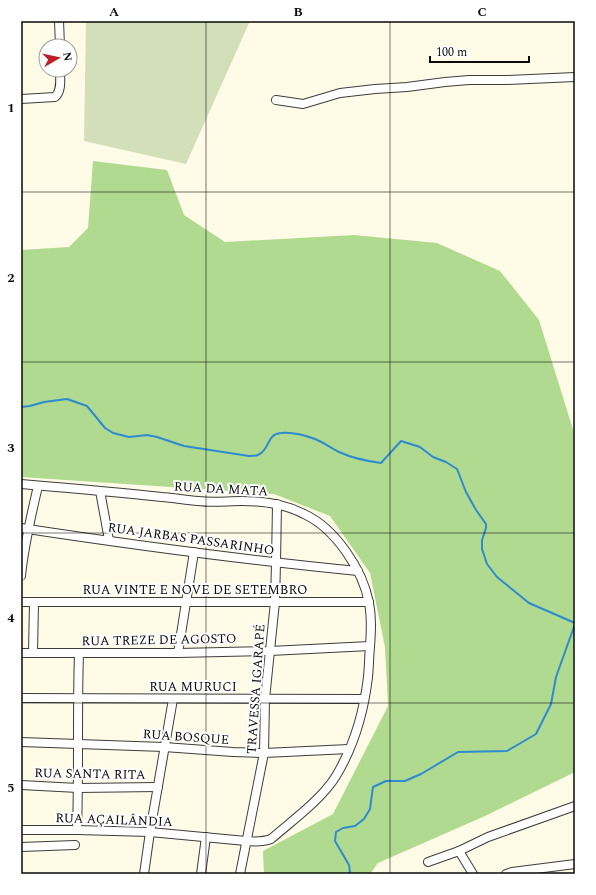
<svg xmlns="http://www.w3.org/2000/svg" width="596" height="895" viewBox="0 0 596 895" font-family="Spectral,serif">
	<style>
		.forest { fill: #afda8f }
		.cemetery { fill: #d2dfb9 }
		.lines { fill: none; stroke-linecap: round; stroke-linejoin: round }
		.stream { stroke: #2f8bd0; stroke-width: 2 }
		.minor-casing { stroke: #3d3d3d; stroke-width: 10 }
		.minor { stroke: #fff; stroke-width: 8 }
		.grid { fill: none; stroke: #0a0a0a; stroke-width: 1; stroke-opacity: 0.55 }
		.labels { text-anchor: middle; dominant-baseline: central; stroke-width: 4; stroke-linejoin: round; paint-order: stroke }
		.street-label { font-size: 13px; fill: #0a0a0a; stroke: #fff }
		.neatline { fill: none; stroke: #0a0a0a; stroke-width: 1.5 }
		.grid-label { font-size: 13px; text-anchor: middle; font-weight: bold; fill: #0a0a0a }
	</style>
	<rect width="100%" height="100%" fill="#fffbe6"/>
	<!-- forest -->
	<path class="forest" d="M 93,161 L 167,170 L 184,215 L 225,242 L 354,235 L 437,243 L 500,271 L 539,320 L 575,436 L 575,772 L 485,816 L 378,863 L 370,874 L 264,874 L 263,851 L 333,814 L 388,706 L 385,647 L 370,573 L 330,516 L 274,494 L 21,477 L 21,250 L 69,247 L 88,228 Z"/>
	<!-- cemetery -->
	<path class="cemetery" d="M 86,21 L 250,21 L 186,164 L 84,141 Z"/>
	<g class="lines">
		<!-- stream -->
		<g class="stream">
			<path d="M 21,407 L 30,406 L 44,402 L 67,399 L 87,406 L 105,428 L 113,433 L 129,437 L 147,435 L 157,437 L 184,446 L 249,456 C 252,456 256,456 258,455 C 271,449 266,434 281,433 C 292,432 304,435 315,439 C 323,442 331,448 339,452 C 352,458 366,461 381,463 L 401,441 L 420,447 L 433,457 L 446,462 L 457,469 L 466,492 L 476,510 L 486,524 L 486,528 L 482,540 L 482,549 L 487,564 L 497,577 L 529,603 L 575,623"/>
			<path d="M 348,874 L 350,872 L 349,865 L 335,841 L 336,832 L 343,828 L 355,826 L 364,819 L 370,809 L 373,787 L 386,781 L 405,781 L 421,774 L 458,752 L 507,751 L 536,734 L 551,704 L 556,677 L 575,624"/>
		</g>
		<!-- minor casing -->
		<g class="minor-casing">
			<g id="minor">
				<path d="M 59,21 L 60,46"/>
				<path d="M 21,99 L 55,97 C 62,91 60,79 60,70"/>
				<path d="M 276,100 L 303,104 L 340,93 L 375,89 L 407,87 L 445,82 L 469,80 L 507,80 L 575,77"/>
				<path d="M 21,484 C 68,488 115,492 162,497 C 174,498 186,500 198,501 C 213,503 227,501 242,501 C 263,501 285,504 304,514 C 335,528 363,570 369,603 C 372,618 371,632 370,647 C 369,657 369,667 368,677 C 364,711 354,746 336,776 C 321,800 293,820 271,839 C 263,842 256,842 246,841 L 150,832 L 77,830 L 21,830"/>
				<path d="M 100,491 L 109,540"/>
				<path d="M 21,528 C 133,545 245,560 358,571"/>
				<path d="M 21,576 C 24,545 31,516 38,486"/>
				<path d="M 21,602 L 369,602"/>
				<path d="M 33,652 L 34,603"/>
				<path d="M 21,653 L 178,653 L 270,651 L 370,646"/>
				<path d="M 178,653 L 194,552"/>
				<path d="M 21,698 L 364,699"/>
				<path d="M 21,742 L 164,747 L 233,752 L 264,753 L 349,749"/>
				<path d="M 21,785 L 78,788 L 158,787"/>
				<path d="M 77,830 C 79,771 77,712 79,653"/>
				<path d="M 21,847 L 75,845"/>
				<path d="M 459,851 L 473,874"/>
				<path d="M 428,862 L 459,851 L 488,837 L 575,806"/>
				<path d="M 144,874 L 150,832 L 173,699"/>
				<path d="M 201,874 L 206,837"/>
				<path d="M 240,874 L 264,753 L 265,699 L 275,602 L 276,563 L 277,504"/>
				<path d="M 506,874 L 512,872 L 575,864"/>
			</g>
		</g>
		<!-- minor -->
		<use href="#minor" class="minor"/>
	</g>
	<!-- grid -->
	<path class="grid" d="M 206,21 L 206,874M 390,21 L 390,874M 21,192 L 575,192M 21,362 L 575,362M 21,533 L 575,533M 21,703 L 575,703"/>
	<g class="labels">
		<!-- street labels -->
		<g class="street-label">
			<text transform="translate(221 489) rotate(3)">RUA DA MATA</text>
			<text transform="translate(191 539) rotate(8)">RUA JARBAS PASSARINHO</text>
			<text x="195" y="590">RUA VINTE E NOVE DE SETEMBRO</text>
			<text transform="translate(159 640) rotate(-1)">RUA TREZE DE AGOSTO</text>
			<text x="193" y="687">RUA MURUCI</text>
			<text transform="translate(256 689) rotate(-86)">TRAVESSA IGARAPÉ</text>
			<text transform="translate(186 737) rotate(4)">RUA BOSQUE</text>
			<text transform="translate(90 774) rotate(1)">RUA SANTA RITA</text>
			<text transform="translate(114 820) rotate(2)">RUA AÇAILÂNDIA</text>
		</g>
	</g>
	<!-- border -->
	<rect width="596" height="895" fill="none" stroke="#ffffff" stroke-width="44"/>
	<!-- north arrow -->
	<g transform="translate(58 58) rotate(81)"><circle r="19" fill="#ffffff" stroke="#9d9d9d"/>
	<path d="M0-3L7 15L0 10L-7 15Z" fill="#bb2023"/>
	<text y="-6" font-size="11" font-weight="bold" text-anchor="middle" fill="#0a0a0a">N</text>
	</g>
	<!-- scale -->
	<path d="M430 56v6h99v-6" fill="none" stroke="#0a0a0a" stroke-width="2"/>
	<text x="436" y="56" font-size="12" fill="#0a0a0a" stroke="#ffffff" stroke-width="3" paint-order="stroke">100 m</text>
	<rect x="22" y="22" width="552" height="851" class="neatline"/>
	<g class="grid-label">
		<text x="114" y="16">A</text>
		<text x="298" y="16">B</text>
		<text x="482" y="16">C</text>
		<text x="11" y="112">1</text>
		<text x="11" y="282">2</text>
		<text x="11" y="452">3</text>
		<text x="11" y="622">4</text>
		<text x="11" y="792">5</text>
	</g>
</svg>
